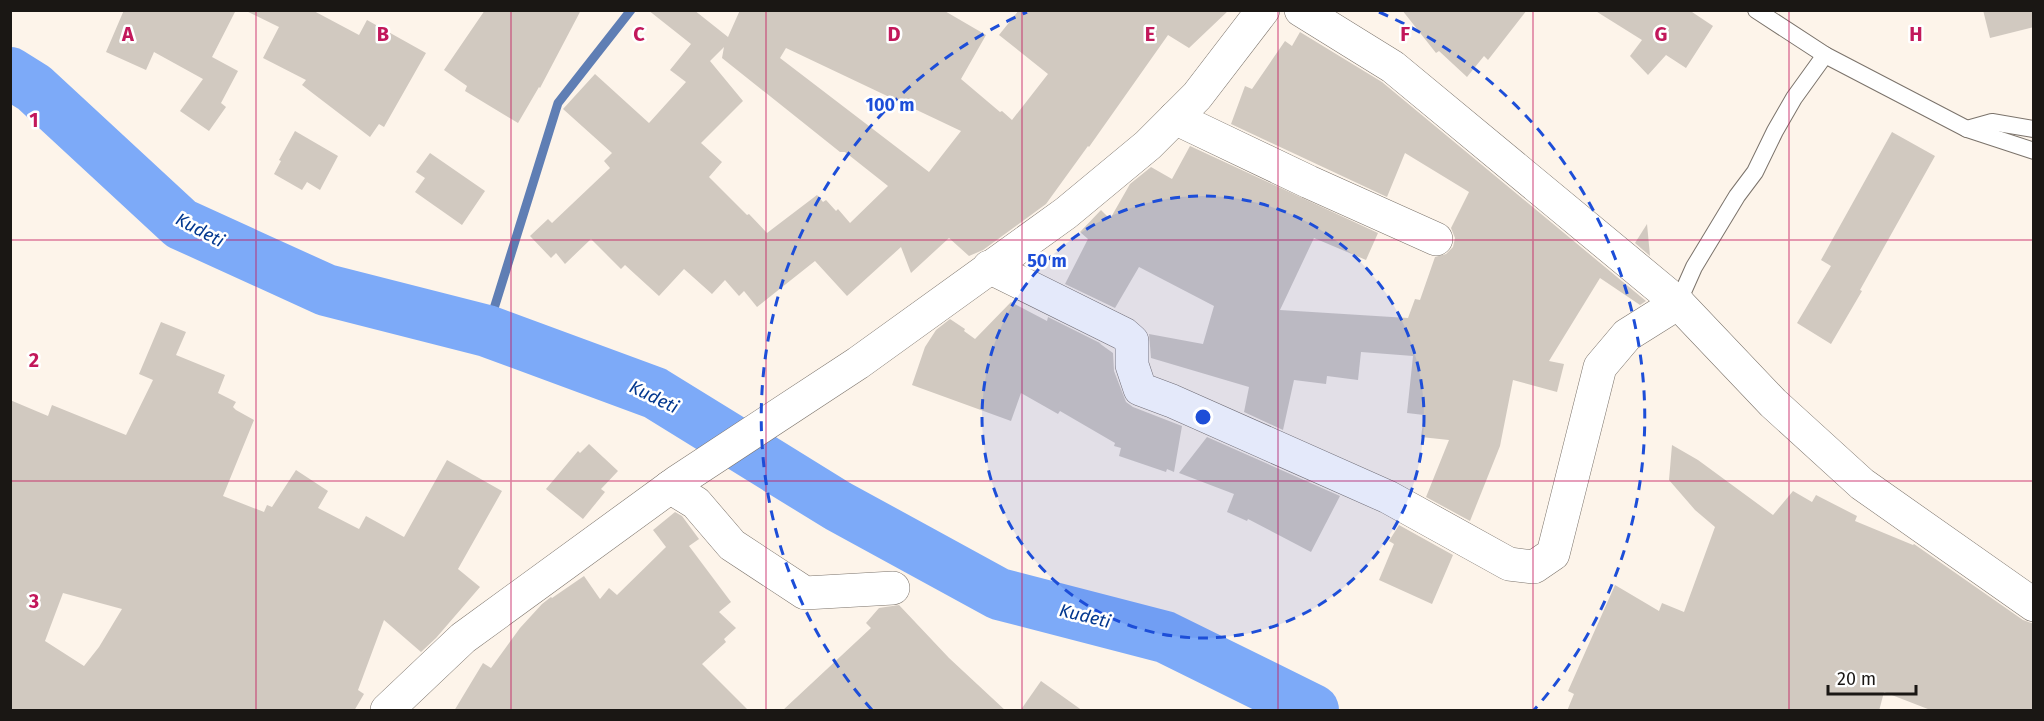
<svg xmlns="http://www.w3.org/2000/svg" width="2044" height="721" viewBox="0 0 2044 721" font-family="'Fira Sans',sans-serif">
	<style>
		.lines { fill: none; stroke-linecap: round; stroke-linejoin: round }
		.stream { stroke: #5f7eb4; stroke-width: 9 }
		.river { stroke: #7daaf8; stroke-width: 52 }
		.building { fill: #d1c9c0; fill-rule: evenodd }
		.service-casing { stroke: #7b736b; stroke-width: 18 }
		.minor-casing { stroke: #7b736b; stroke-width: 34 }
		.service { stroke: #fff; stroke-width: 16 }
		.minor { stroke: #fff; stroke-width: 33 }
		.grid { fill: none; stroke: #c2185b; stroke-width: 1.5; stroke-opacity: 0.55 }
		.ring { fill: none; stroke: #1d4ed8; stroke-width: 3; stroke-dasharray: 10 8 }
		.labels { text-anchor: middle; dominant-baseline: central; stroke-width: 5; stroke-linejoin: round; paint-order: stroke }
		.water-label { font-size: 18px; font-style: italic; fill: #03388f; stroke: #fff }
		.grid-label { font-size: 20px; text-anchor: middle; font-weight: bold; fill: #c2185b; stroke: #fff; stroke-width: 5; stroke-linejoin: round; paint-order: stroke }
		.centre { fill: #1d4ed8; stroke: #fff; stroke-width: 3 }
		.ring-label { font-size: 18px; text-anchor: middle; font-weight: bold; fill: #1d4ed8; stroke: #fff; stroke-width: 5; stroke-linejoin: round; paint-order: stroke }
	</style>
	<rect width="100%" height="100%" fill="#fdf4ea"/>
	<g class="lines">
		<!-- stream -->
		<path class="stream" d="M 487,331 L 558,103 L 631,10"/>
		<!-- river -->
		<path class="river" d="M 10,73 L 34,88 L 181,224 L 326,290 L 487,331 L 655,393 L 838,506 L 999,594 L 1165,637 L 1313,710"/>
	</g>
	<!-- building -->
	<g class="building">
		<path d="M 124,10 L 236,10 L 212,57 L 238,71 L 221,103 L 226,107 L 209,131 L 180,111 L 203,79 L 154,52 L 146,70 L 106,52 Z"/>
		<path d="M 244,10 L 312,10 L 359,35 L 367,20 L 426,53 L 384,127 L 379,124 L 370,137 L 302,85 L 306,80 L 263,58 L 279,27 Z"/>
		<path d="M 485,10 L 581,10 L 540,88 L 539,87 L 518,123 L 465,91 L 467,86 L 444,70 Z"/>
		<path d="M 648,10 L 694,10 L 728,37 L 740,10 L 943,10 L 986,35 L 961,79 L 1000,112 L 1002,111 L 1012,120 L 1048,74 L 999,35 L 1019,10 L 1229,10 L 1189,48 L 1168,35 L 1089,147 L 1088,146 L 1046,204 L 983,250 L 969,256 L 949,238 L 911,273 L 901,247 L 847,296 L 815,261 L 757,307 L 744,291 L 739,296 L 725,280 L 712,294 L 684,269 L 659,296 L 625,265 L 621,269 L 591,239 L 565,264 L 556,253 L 551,258 L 530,236 L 548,219 L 552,223 L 610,168 L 604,161 L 612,153 L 563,109 L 595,74 L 649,123 L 686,82 L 670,70 L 691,44 ZM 724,47 L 722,58 L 840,152 L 845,152 L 888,186 L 850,223 L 838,209 L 836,211 L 826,200 L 823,202 L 817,195 L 767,233 L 749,214 L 747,215 L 709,177 L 722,162 L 701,143 L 743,101 L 710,61 ZM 786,48 L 961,131 L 929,172 L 780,58 Z"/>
		<path d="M 1402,10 L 1527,10 L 1488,60 L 1484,56 L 1467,77 L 1439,51 L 1436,53 Z"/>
		<path d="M 1594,10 L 1689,10 L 1713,26 L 1686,68 L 1666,55 L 1648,75 L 1630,56 L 1642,40 Z"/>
		<path d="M 1983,10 L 2034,10 L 2034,27 L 1990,38 Z"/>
		<path d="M 1300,32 L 1382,82 L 1646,301 L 1640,305 L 1600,278 L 1549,361 L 1564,364 L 1557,392 L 1513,380 L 1500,446 L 1470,521 L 1426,497 L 1449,440 L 1421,437 L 1424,415 L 1407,413 L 1413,356 L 1361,352 L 1358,380 L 1327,376 L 1326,384 L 1294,380 L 1283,430 L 1244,412 L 1249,387 L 1151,358 L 1149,334 L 1203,344 L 1214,306 L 1139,267 L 1115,308 L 1065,284 L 1088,239 L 1080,232 L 1101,210 L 1110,219 L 1130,184 L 1151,167 L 1172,179 L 1190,146 L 1378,233 L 1366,260 L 1314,238 L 1280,310 L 1408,318 L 1415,299 L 1420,300 L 1435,257 L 1446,254 L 1453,247 L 1455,238 L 1451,228 L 1469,192 L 1405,153 L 1387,197 L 1231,124 L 1245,86 L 1252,89 L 1285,41 L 1292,46 Z"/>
		<path d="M 295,131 L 338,156 L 320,190 L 307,182 L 302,190 L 274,174 L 281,161 L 279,160 Z"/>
		<path d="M 1892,132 L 1935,156 L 1860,290 L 1862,291 L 1831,344 L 1797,323 L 1831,266 L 1821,260 Z"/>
		<path d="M 430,153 L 485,191 L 462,225 L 415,192 L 425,178 L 416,172 Z"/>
		<path d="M 1647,224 L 1650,256 L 1635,243 Z"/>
		<path d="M 1011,302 L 1047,321 L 1048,317 L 1102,344 L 1099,343 L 1113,353 L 1114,371 L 1126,402 L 1133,407 L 1182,426 L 1174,472 L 1167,469 L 1166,472 L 1119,456 L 1121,448 L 1114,446 L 1115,443 L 1060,411 L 1058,414 L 1021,393 L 1011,421 L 912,385 L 925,347 L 936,330 L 950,319 L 965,329 L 964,331 L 975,339 Z"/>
		<path d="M 161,322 L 186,332 L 176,355 L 225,375 L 218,393 L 236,402 L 233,407 L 236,410 L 254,420 L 223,496 L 264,512 L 267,505 L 272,507 L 296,470 L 328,491 L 318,508 L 359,529 L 366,516 L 404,537 L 447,460 L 502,491 L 458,569 L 480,587 L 436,638 L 421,652 L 384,620 L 358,690 L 364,694 L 354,711 L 10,711 L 10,400 L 48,416 L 52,405 L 126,435 L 153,380 L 139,374 ZM 63,593 L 122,609 L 99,647 L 84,666 L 45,641 Z"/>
		<path d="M 1207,437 L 1340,496 L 1311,552 L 1248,519 L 1247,521 L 1227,512 L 1234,494 L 1179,473 Z"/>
		<path d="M 589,444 L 618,471 L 601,489 L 605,492 L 583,519 L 546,489 L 578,451 L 580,453 Z"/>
		<path d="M 1672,445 L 1698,460 L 1773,515 L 1793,491 L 1812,502 L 1816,495 L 1857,516 L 1855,521 L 1913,545 L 1914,544 L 2023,620 L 2034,624 L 2034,711 L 1933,711 L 1884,692 L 1879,711 L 1567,711 L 1574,694 L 1568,691 L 1615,585 L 1659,611 L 1662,603 L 1684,612 L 1715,527 L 1695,510 L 1669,480 Z"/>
		<path d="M 675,512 L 682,516 L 699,539 L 689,546 L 731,602 L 719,612 L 736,628 L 724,639 L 726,642 L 702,664 L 749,711 L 454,711 L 483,663 L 491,668 L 520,628 L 542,604 L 551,597 L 552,598 L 584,576 L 600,599 L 609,588 L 617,595 L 666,547 L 653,530 Z"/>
		<path d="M 1399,525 L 1453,555 L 1432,604 L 1379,580 L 1394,544 L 1389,541 Z"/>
		<path d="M 899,605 L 949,658 L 1006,711 L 782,711 L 871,628 L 866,623 L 879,608 Z"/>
		<path d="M 1041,681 L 1083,711 L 1020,711 Z"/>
	</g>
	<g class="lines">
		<!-- service casing -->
		<g class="service-casing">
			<g id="service">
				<path d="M 1756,10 L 1825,55"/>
				<path d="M 1967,129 L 1992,122 L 2034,129"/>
				<path d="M 1678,303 L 1694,267 L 1737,196 L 1755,172 L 1775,131 L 1794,98 L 1825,55 L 1967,129 L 2034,151"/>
			</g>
		</g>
		<!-- minor casing -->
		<g class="minor-casing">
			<g id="minor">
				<path d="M 1301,10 L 1393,67 L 1678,303 L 1773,403 L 1862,484 L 2034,605"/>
				<path d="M 1175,118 L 1309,182 L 1436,239"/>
				<path d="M 989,267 L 1124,334 L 1132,341 L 1132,365 L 1140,389 L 1172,401 L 1388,497 L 1509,564 L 1534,567 L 1553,554 L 1600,367 L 1627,335 L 1678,303"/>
				<path d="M 670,487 L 696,503 L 732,545 L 805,593 L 893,588"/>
				<path d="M 387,710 L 463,638 L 677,482 L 858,363 L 1066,213 L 1148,145 L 1197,96 L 1263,10"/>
			</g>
		</g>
		<!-- service -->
		<use href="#service" class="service"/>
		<!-- minor -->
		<use href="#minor" class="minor"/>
	</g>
	<!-- grid -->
	<path class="grid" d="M 256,10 L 256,710M 511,10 L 511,710M 766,10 L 766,710M 1022,10 L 1022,710M 1278,10 L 1278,710M 1533,10 L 1533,710M 1789,10 L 1789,710M 10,240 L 2034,240M 10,481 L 2034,481"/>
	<!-- distance rings -->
	<circle cx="1203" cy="417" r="221" fill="#1d4ed8" fill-opacity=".12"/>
	<g class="ring">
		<circle cx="1203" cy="417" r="221"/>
		<path d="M872 710A442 442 0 0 1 1027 12M1379 12A442 442 0 0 1 1534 710"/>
	</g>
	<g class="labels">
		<!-- water labels -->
		<g class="water-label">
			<text transform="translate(200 230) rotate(28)">Kudeti</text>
			<text transform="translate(654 397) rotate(26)">Kudeti</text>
			<text transform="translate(1085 616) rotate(14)">Kudeti</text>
		</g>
	</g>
	<g class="grid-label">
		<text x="128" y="41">A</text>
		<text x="383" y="41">B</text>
		<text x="639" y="41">C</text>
		<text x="894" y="41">D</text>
		<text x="1150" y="41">E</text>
		<text x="1405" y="41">F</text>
		<text x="1661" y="41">G</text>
		<text x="1916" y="41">H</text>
		<text x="34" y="127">1</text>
		<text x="34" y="367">2</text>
		<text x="34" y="608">3</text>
	</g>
	<circle cx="1203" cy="417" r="9" class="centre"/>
	<g class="ring-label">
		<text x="890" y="111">100 m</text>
		<text x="1047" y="267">50 m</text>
	</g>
	<!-- border -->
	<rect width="2044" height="721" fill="none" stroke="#1a1714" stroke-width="24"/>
	<!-- scale -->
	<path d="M1828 685v9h88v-9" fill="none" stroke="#1a1714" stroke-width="3"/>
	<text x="1837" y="685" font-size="18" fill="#1a1714" stroke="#ffffff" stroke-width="4.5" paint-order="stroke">20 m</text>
</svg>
